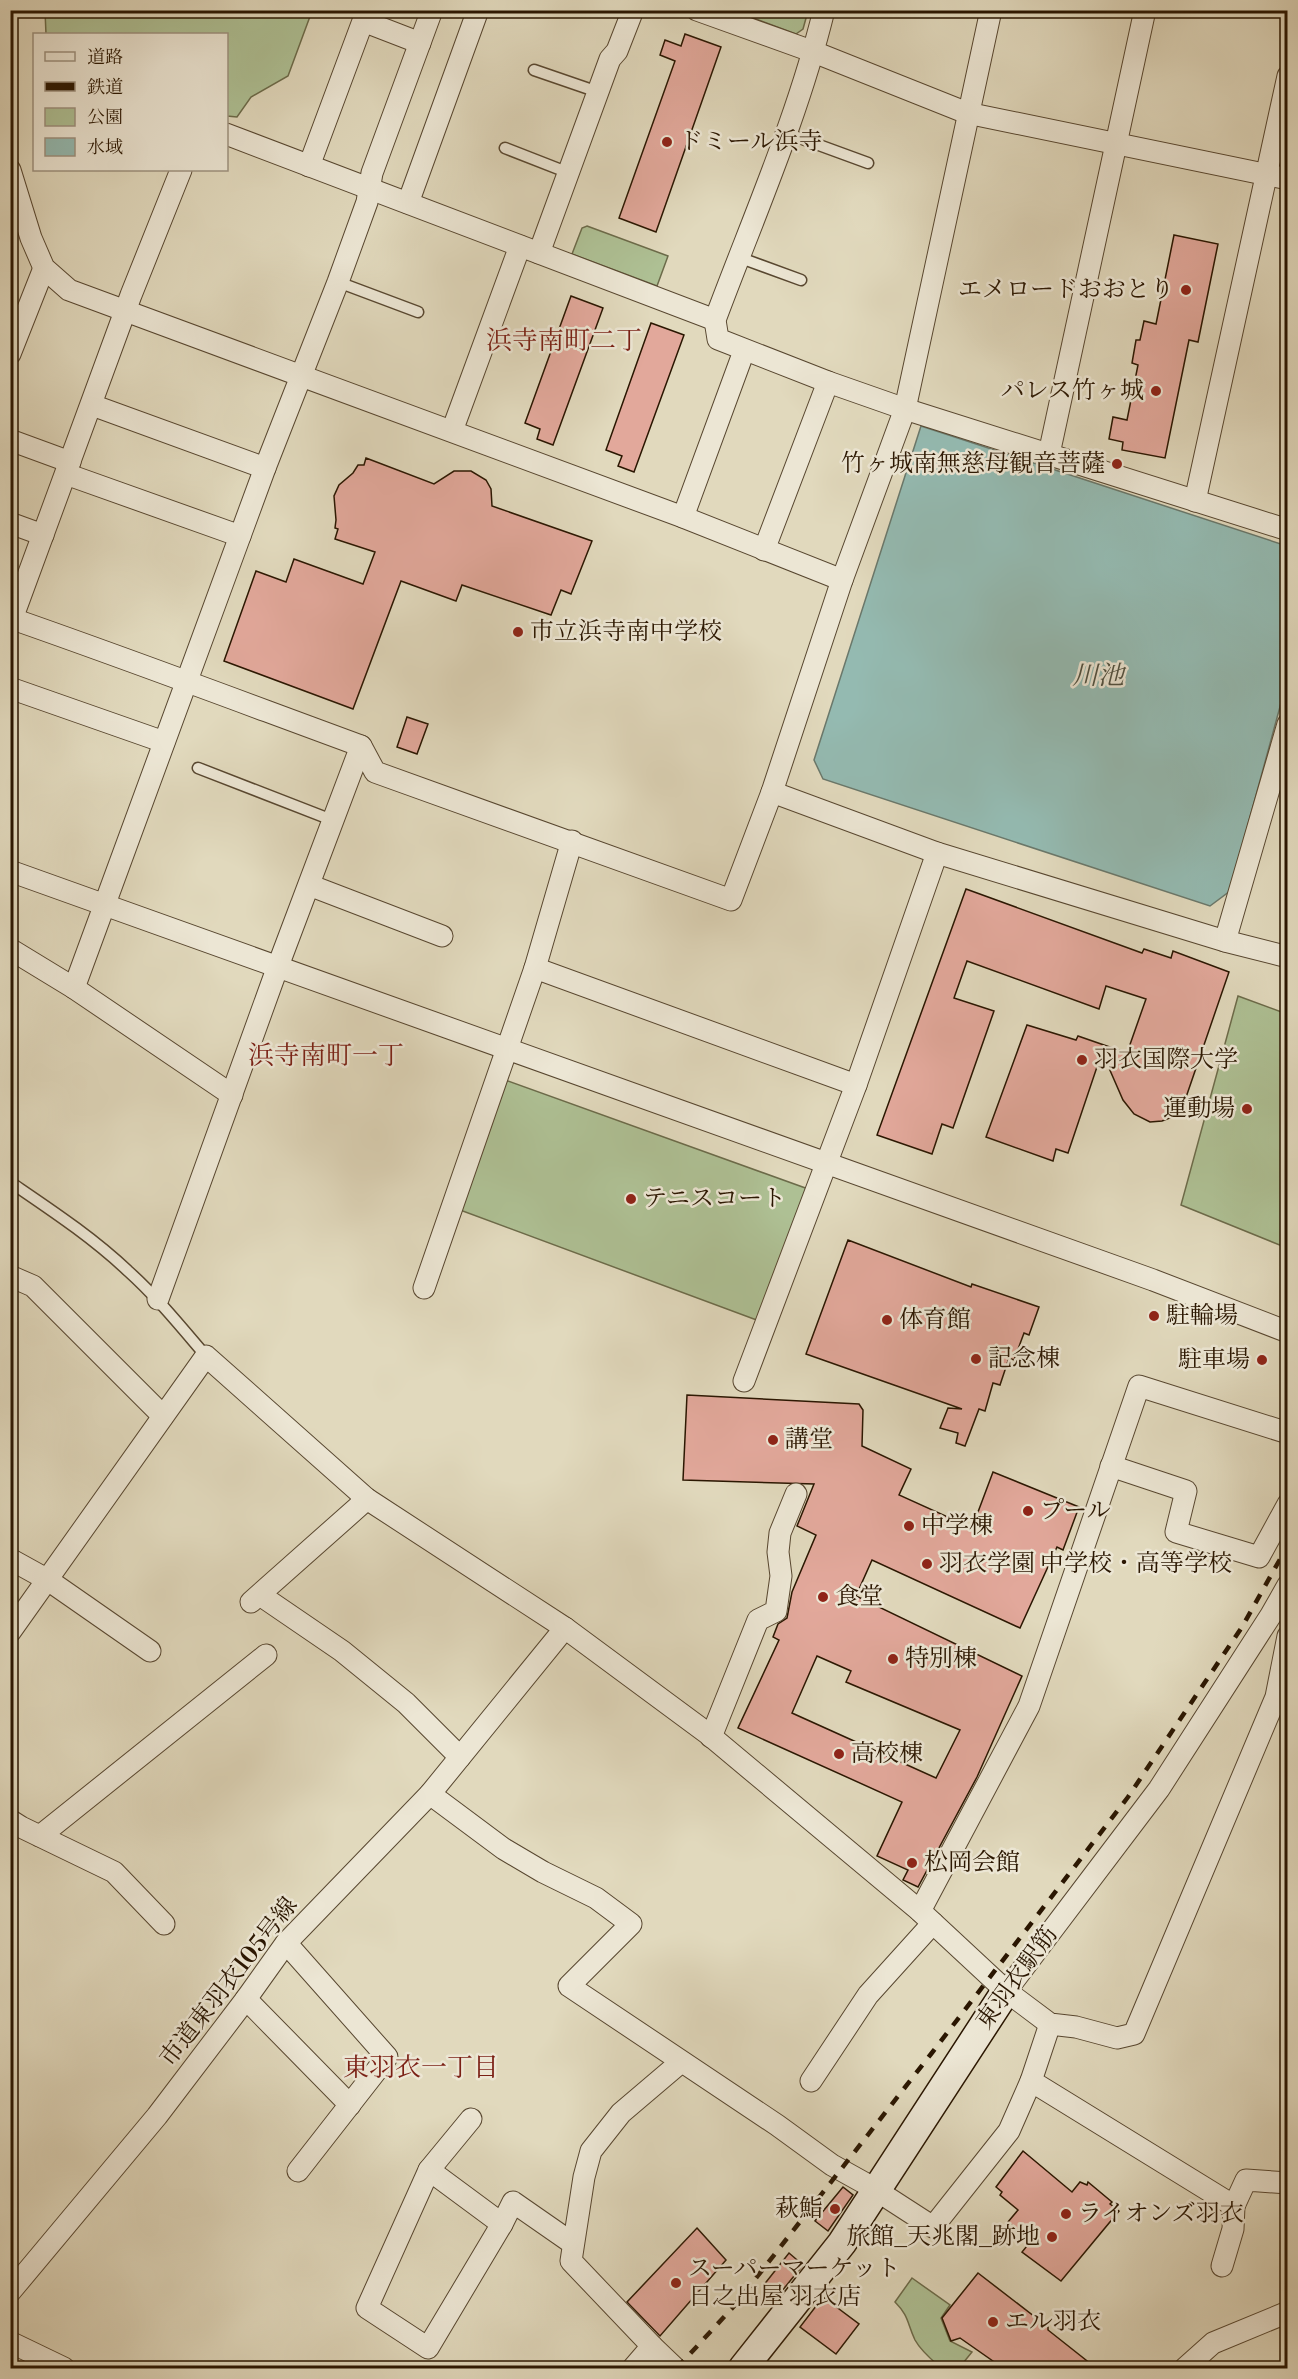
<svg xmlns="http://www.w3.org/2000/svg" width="1298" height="2379" viewBox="0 0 1298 2379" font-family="'Libre Bodoni','Noto Serif JP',serif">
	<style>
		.green { fill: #aec094; stroke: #6c6b4a; stroke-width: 1.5 }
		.water { fill: #94bab1; stroke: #6a786b; stroke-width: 1.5 }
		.building { fill: #e2a89b; stroke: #2a1601; stroke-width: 1.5; fill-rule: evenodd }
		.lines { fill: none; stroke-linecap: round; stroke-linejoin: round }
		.lane-casing { stroke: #584730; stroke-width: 13 }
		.street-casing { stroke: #584730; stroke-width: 23 }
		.secondary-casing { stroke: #2a1601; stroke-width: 31 }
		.lane { stroke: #ece6d4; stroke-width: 10 }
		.street { stroke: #ece6d4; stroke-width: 21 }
		.secondary { stroke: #ece6d4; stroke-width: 28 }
		.rail { stroke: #2a1601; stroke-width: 4.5; stroke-dasharray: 10 10; stroke-linecap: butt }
		.poi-dot { fill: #8f2418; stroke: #ece6d4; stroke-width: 2 }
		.labels { text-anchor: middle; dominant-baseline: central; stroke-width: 5; stroke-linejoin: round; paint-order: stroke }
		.poi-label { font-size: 24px; fill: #2a1601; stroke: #ece6d4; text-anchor: start }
		.street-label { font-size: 24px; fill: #2a1601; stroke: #ece6d4 }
		.neighbourhood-label { font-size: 26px; fill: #7a1f14; stroke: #ece6d4 }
		.water-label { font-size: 26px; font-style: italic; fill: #4f4f3f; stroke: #ece6d4 }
	</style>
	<rect width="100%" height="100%" fill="#e1d9bd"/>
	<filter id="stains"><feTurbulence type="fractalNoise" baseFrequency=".00333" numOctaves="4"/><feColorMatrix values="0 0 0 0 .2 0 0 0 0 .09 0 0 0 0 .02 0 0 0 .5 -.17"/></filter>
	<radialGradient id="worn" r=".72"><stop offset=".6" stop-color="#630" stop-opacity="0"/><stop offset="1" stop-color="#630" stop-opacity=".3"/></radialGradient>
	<!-- green -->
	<g class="green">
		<path d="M 45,11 L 45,10 L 312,11 L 288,76 L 251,97 L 237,117 L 227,116 L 226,34 L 46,34 Z"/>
		<path d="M 735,11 L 808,11 L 803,29 L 796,34 Z"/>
		<path d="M 587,226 L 668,256 L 657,286 L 572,254 L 582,228 Z"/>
		<path d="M 1238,996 L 1287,1014 L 1287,1248 L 1181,1205 Z"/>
		<path d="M 497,1077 L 811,1190 L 762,1322 L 452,1207 Z"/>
		<path d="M 912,2278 L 950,2305 L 941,2318 L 950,2341 L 972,2352 L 959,2368 L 941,2368 C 932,2360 921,2351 915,2340 C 907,2323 909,2316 895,2302 Z"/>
	</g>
	<!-- water -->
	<path class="water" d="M 921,426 L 1287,546 L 1287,681 L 1230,891 L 1210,906 L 823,779 L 814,760 Z"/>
	<!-- building -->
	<g class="building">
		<path d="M 685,34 L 721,47 L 656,232 L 619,218 L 675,61 L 660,55 L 665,40 L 681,46 Z"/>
		<path d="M 1174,235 L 1218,244 L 1198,342 L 1189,340 L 1165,458 L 1122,450 L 1123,442 L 1109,439 L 1113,417 L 1127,420 L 1138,365 L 1132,363 L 1136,340 L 1140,340 L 1144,321 L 1156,324 Z"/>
		<path d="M 571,296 L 603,308 L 553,445 L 537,439 L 540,429 L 525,423 Z"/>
		<path d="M 651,323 L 684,335 L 634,472 L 618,466 L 622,456 L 606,450 Z"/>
		<path d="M 366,458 L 434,484 L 454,471 L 471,471 L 486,480 L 491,489 L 492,506 L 592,541 L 571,594 L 561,590 L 551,615 L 462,585 L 456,601 L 401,581 L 353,709 L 224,661 L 256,571 L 286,582 L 294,559 L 363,584 L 375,552 L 335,539 L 338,529 L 335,528 L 336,520 L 334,496 L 339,485 L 353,473 L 358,465 L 364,465 Z"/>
		<path d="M 407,717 L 428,724 L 417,754 L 397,747 Z"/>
		<path d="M 966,889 L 1142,953 L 1144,949 L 1171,958 L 1173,951 L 1229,972 L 1183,1106 L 1172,1117 L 1162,1121 L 1150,1122 L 1134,1114 L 1123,1100 L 1102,1052 L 1068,1153 L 1056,1149 L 1053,1161 L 986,1137 L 1027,1025 L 1076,1040 L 1078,1036 L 1127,1053 L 1146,999 L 1106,986 L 1099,1009 L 967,961 L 954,998 L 994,1011 L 953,1128 L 942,1124 L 932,1154 L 877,1135 Z"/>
		<path d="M 848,1240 L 971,1287 L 972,1284 L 1039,1307 L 1029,1335 L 1024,1333 L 1014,1360 L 1009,1358 L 1000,1385 L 993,1383 L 985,1411 L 979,1409 L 965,1446 L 956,1443 L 958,1433 L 940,1428 L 948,1408 L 962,1409 L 806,1354 Z"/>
		<path d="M 687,1395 L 859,1404 L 863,1410 L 862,1446 L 911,1469 L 899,1495 L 972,1528 L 993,1472 L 1079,1507 L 1063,1550 L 1057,1547 L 1020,1628 L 872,1560 L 856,1596 L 1022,1676 L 977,1777 L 918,1887 L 903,1880 L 908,1870 L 877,1856 L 902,1802 L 738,1728 L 779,1640 L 773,1637 L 778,1624 L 787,1618 L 792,1592 L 816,1535 L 797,1526 L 814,1484 L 683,1480 ZM 817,1656 L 851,1671 L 846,1682 L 960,1730 L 936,1778 L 792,1713 Z"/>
		<path d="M 1023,2151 L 1072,2192 L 1080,2182 L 1087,2185 L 1088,2182 L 1112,2202 L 1110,2204 L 1119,2211 L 1061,2281 L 1022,2252 L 1031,2241 L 1008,2222 L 1018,2210 L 1000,2195 L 1002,2192 L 996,2187 Z"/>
		<path d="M 843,2187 L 853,2195 L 828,2231 L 815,2221 Z"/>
		<path d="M 697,2228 L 726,2260 L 660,2336 L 627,2302 Z"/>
		<path d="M 789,2253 L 803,2265 L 777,2297 L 763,2286 Z"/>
		<path d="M 978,2273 L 1048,2327 L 1048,2330 L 1096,2368 L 1003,2368 L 960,2338 L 951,2341 L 942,2318 Z"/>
		<path d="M 823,2297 L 859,2324 L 836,2354 L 800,2327 Z"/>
	</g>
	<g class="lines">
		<!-- lane casing -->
		<g class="lane-casing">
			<g id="lane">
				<path d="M 534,70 L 598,92"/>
				<path d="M 786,133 L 868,163"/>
				<path d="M 505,148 L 569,173"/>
				<path d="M 738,257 L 801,280"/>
				<path d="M 338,282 L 418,312"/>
				<path d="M 198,768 L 332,820"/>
				<path d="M 10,1182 C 51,1210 92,1237 128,1271 C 157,1297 181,1327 206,1356"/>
			</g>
		</g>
		<!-- street casing -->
		<g class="street-casing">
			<g id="street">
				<path d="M 697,10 L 814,52 L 967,113 L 1288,179"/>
				<path d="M 824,10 C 798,117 753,218 715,320 L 718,339 L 828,382 L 905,409 L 1288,530"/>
				<path d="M 226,134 L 715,320"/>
				<path d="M 309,166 L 363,21 L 420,43"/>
				<path d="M 10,170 L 31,238 L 44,268 L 69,290 L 683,517 L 842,580"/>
				<path d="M 408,203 L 478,10"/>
				<path d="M 539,253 L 610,59 L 617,51 L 633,10"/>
				<path d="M 10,354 L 44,268"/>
				<path d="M 92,405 L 265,468"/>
				<path d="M 452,431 L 520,246"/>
				<path d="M 10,440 L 70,462"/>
				<path d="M 1049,454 L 1145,10"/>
				<path d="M 66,474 L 240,536"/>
				<path d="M 1195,501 L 1288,76"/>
				<path d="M 683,517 L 744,351"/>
				<path d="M 10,523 L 43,535"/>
				<path d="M 764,550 L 828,382"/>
				<path d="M 10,618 C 128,659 244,703 361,746 L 375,772 L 731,900 L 772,792 L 842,580 L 905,409 L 991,10"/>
				<path d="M 12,619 L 131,295 L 181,170"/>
				<path d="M 10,688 L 164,742"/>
				<path d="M 772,792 L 937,853 L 1225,941 L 1288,957"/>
				<path d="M 10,871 L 1153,1280 L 1288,1332"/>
				<path d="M 309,885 L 442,936"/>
				<path d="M 1225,941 L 1288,724"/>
				<path d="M 10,949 L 74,988 L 232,1095"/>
				<path d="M 535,968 L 856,1085"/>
				<path d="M 74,988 L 265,468 L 338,282 L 367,202 L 372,173 L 432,10"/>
				<path d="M 10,1276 L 33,1286 L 163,1416"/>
				<path d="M 424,1288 L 535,968 L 572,841"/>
				<path d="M 158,1299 L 278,966 L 361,746"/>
				<path d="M 744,1381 L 856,1085 L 937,853"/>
				<path d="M 1111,1466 L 1186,1491 L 1176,1532 L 1259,1557 L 1288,1504"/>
				<path d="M 10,1559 L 48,1580 L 150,1651"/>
				<path d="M 260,1595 L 342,1651 L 406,1703 L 460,1757"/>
				<path d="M 251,1602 L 367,1499"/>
				<path d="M 10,1632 L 206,1356 L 367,1499 L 565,1628 L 707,1733 L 920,1911 L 1006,1991 L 1050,2024 L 1076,2027 L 1117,2038 L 1134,2034 L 1276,1697 L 1288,1636"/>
				<path d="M 711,1737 L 758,1620 L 776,1611 L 781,1576 L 778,1552 L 780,1533 L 796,1494"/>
				<path d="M 430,1794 L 504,1849 L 543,1872 L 596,1898 L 631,1924 L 569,1986 L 777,2125 L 832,2165 L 868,2185 L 933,2227 L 1009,2131 L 1031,2081"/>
				<path d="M 10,1820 L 21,1827 L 114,1872 L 164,1924"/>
				<path d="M 40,1836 L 266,1655"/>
				<path d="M 920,1911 L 1029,1706 L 1139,1386 L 1288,1433"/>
				<path d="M 286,1943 L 387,2057 L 298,2171"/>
				<path d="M 1006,1991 L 1159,1789 L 1271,1615 L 1288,1585"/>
				<path d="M 246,1999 L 350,2105"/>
				<path d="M 1050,2024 L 1031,2081 L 1234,2206 L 1246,2180 L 1288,2183"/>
				<path d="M 811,2081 L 868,1995 L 933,1923"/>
				<path d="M 471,2119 L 429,2170 L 367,2308 L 428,2348 L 502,2224 L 513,2202 L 572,2243"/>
				<path d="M 429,2170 L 502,2224"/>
				<path d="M 1222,2266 L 1233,2229 L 1234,2206"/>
				<path d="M 10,2292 L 157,2116 L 246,1999 L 286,1943 L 430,1794 L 565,1628"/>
				<path d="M 10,2342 L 64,2368"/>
				<path d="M 652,2346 L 675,2368"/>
				<path d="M 633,2368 L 652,2346 L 571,2261 L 584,2177 L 591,2151 L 621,2113 L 681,2062"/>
				<path d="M 1185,2368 L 1213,2343 L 1288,2312"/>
			</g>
		</g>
		<!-- secondary casing -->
		<g class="secondary-casing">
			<path id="secondary" d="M 743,2368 L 842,2243 L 1006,1991"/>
		</g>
		<!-- lane -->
		<use href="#lane" class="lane"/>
		<!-- street -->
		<use href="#street" class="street"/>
		<!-- secondary -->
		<use href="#secondary" class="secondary"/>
		<!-- rail -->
		<path class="rail" d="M 677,2368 L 735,2305 L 931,2054 L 1128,1797 L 1242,1627 L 1288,1545"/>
	</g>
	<!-- markers -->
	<g class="poi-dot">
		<circle cx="667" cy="142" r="6"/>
		<circle cx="1186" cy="290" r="6"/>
		<circle cx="1156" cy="391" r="6"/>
		<circle cx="1117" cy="464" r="6"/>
		<circle cx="518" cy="632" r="6"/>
		<circle cx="1082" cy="1060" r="6"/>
		<circle cx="1247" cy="1109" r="6"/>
		<circle cx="631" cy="1199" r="6"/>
		<circle cx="1154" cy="1316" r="6"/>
		<circle cx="887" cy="1320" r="6"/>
		<circle cx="976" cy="1359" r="6"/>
		<circle cx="1262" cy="1360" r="6"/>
		<circle cx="773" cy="1440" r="6"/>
		<circle cx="1028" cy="1511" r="6"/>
		<circle cx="909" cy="1526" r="6"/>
		<circle cx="927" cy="1564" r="6"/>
		<circle cx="823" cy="1597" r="6"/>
		<circle cx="893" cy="1659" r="6"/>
		<circle cx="839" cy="1754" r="6"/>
		<circle cx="912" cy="1863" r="6"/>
		<circle cx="835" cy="2209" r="6"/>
		<circle cx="1066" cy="2214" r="6"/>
		<circle cx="1052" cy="2237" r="6"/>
		<circle cx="676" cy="2283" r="6"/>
		<circle cx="993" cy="2322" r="6"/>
	</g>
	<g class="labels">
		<!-- poi labels -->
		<g class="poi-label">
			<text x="679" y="142">ドミール浜寺</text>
			<text x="1174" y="290" text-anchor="end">エメロードおおとり</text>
			<text x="1144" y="391" text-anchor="end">パレス竹ヶ城</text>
			<text x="1105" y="464" text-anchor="end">竹ヶ城南無慈母観音菩薩</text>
			<text x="530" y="632">市立浜寺南中学校</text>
			<text x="1094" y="1060">羽衣国際大学</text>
			<text x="1235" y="1109" text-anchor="end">運動場</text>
			<text x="643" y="1199">テニスコート</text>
			<text x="1166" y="1316">駐輪場</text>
			<text x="899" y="1320">体育館</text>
			<text x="988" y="1359">記念棟</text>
			<text x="1250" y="1360" text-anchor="end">駐車場</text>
			<text x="785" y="1440">講堂</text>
			<text x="1040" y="1511">プール</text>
			<text x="921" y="1526">中学棟</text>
			<text x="939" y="1564">羽衣学園 中学校・高等学校</text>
			<text x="835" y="1597">食堂</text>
			<text x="905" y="1659">特別棟</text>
			<text x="851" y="1754">高校棟</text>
			<text x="924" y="1863">松岡会館</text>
			<text x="823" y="2209" text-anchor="end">萩鮨</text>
			<text x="1078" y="2214">ライオンズ羽衣</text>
			<text x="1040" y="2237" text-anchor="end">旅館_天兆閣_跡地</text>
			<text x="688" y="2269">スーパーマーケット<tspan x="688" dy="28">日之出屋 羽衣店</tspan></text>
			<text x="1005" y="2322">エル羽衣</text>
		</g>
		<!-- street labels -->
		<g class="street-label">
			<text transform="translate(1017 1978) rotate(-54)">東羽衣駅筋</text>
			<text transform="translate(229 1982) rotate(-52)">市道東羽衣105号線</text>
		</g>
		<!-- neighbourhood labels -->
		<g class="neighbourhood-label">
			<text x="564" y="341">浜寺南町二丁</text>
			<text x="326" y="1056">浜寺南町一丁</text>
			<text x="421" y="2068">東羽衣一丁目</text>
		</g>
		<!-- water labels -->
		<g class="water-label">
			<text x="1098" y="676">川池</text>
		</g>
	</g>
	<!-- margin -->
	<rect width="1298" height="2379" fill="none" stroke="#e1d9bd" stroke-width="36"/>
	<rect x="12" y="12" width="1274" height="2355" fill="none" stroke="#2a1601" stroke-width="3"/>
	<rect x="18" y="18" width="1262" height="2343" fill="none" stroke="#2a1601" stroke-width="1.5"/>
	<!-- legend -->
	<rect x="33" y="33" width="195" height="138" fill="#ece6d4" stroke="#9e9380" stroke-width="1.5"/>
	<rect x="45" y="52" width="30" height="9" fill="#ece6d4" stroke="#9e9380" stroke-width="1.5"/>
	<text x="87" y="63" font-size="18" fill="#2a1601">道路</text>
	<rect x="45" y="82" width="30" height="9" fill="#2a1601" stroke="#9e9380" stroke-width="1.5"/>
	<text x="87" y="93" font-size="18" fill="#2a1601">鉄道</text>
	<rect x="45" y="108" width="30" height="18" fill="#aec094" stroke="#9e9380" stroke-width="1.5"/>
	<text x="87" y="123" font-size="18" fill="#2a1601">公園</text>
	<rect x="45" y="138" width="30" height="18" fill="#94bab1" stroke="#9e9380" stroke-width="1.5"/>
	<text x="87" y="153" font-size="18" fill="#2a1601">水域</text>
	<rect width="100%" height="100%" filter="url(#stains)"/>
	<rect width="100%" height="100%" fill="url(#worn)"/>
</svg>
